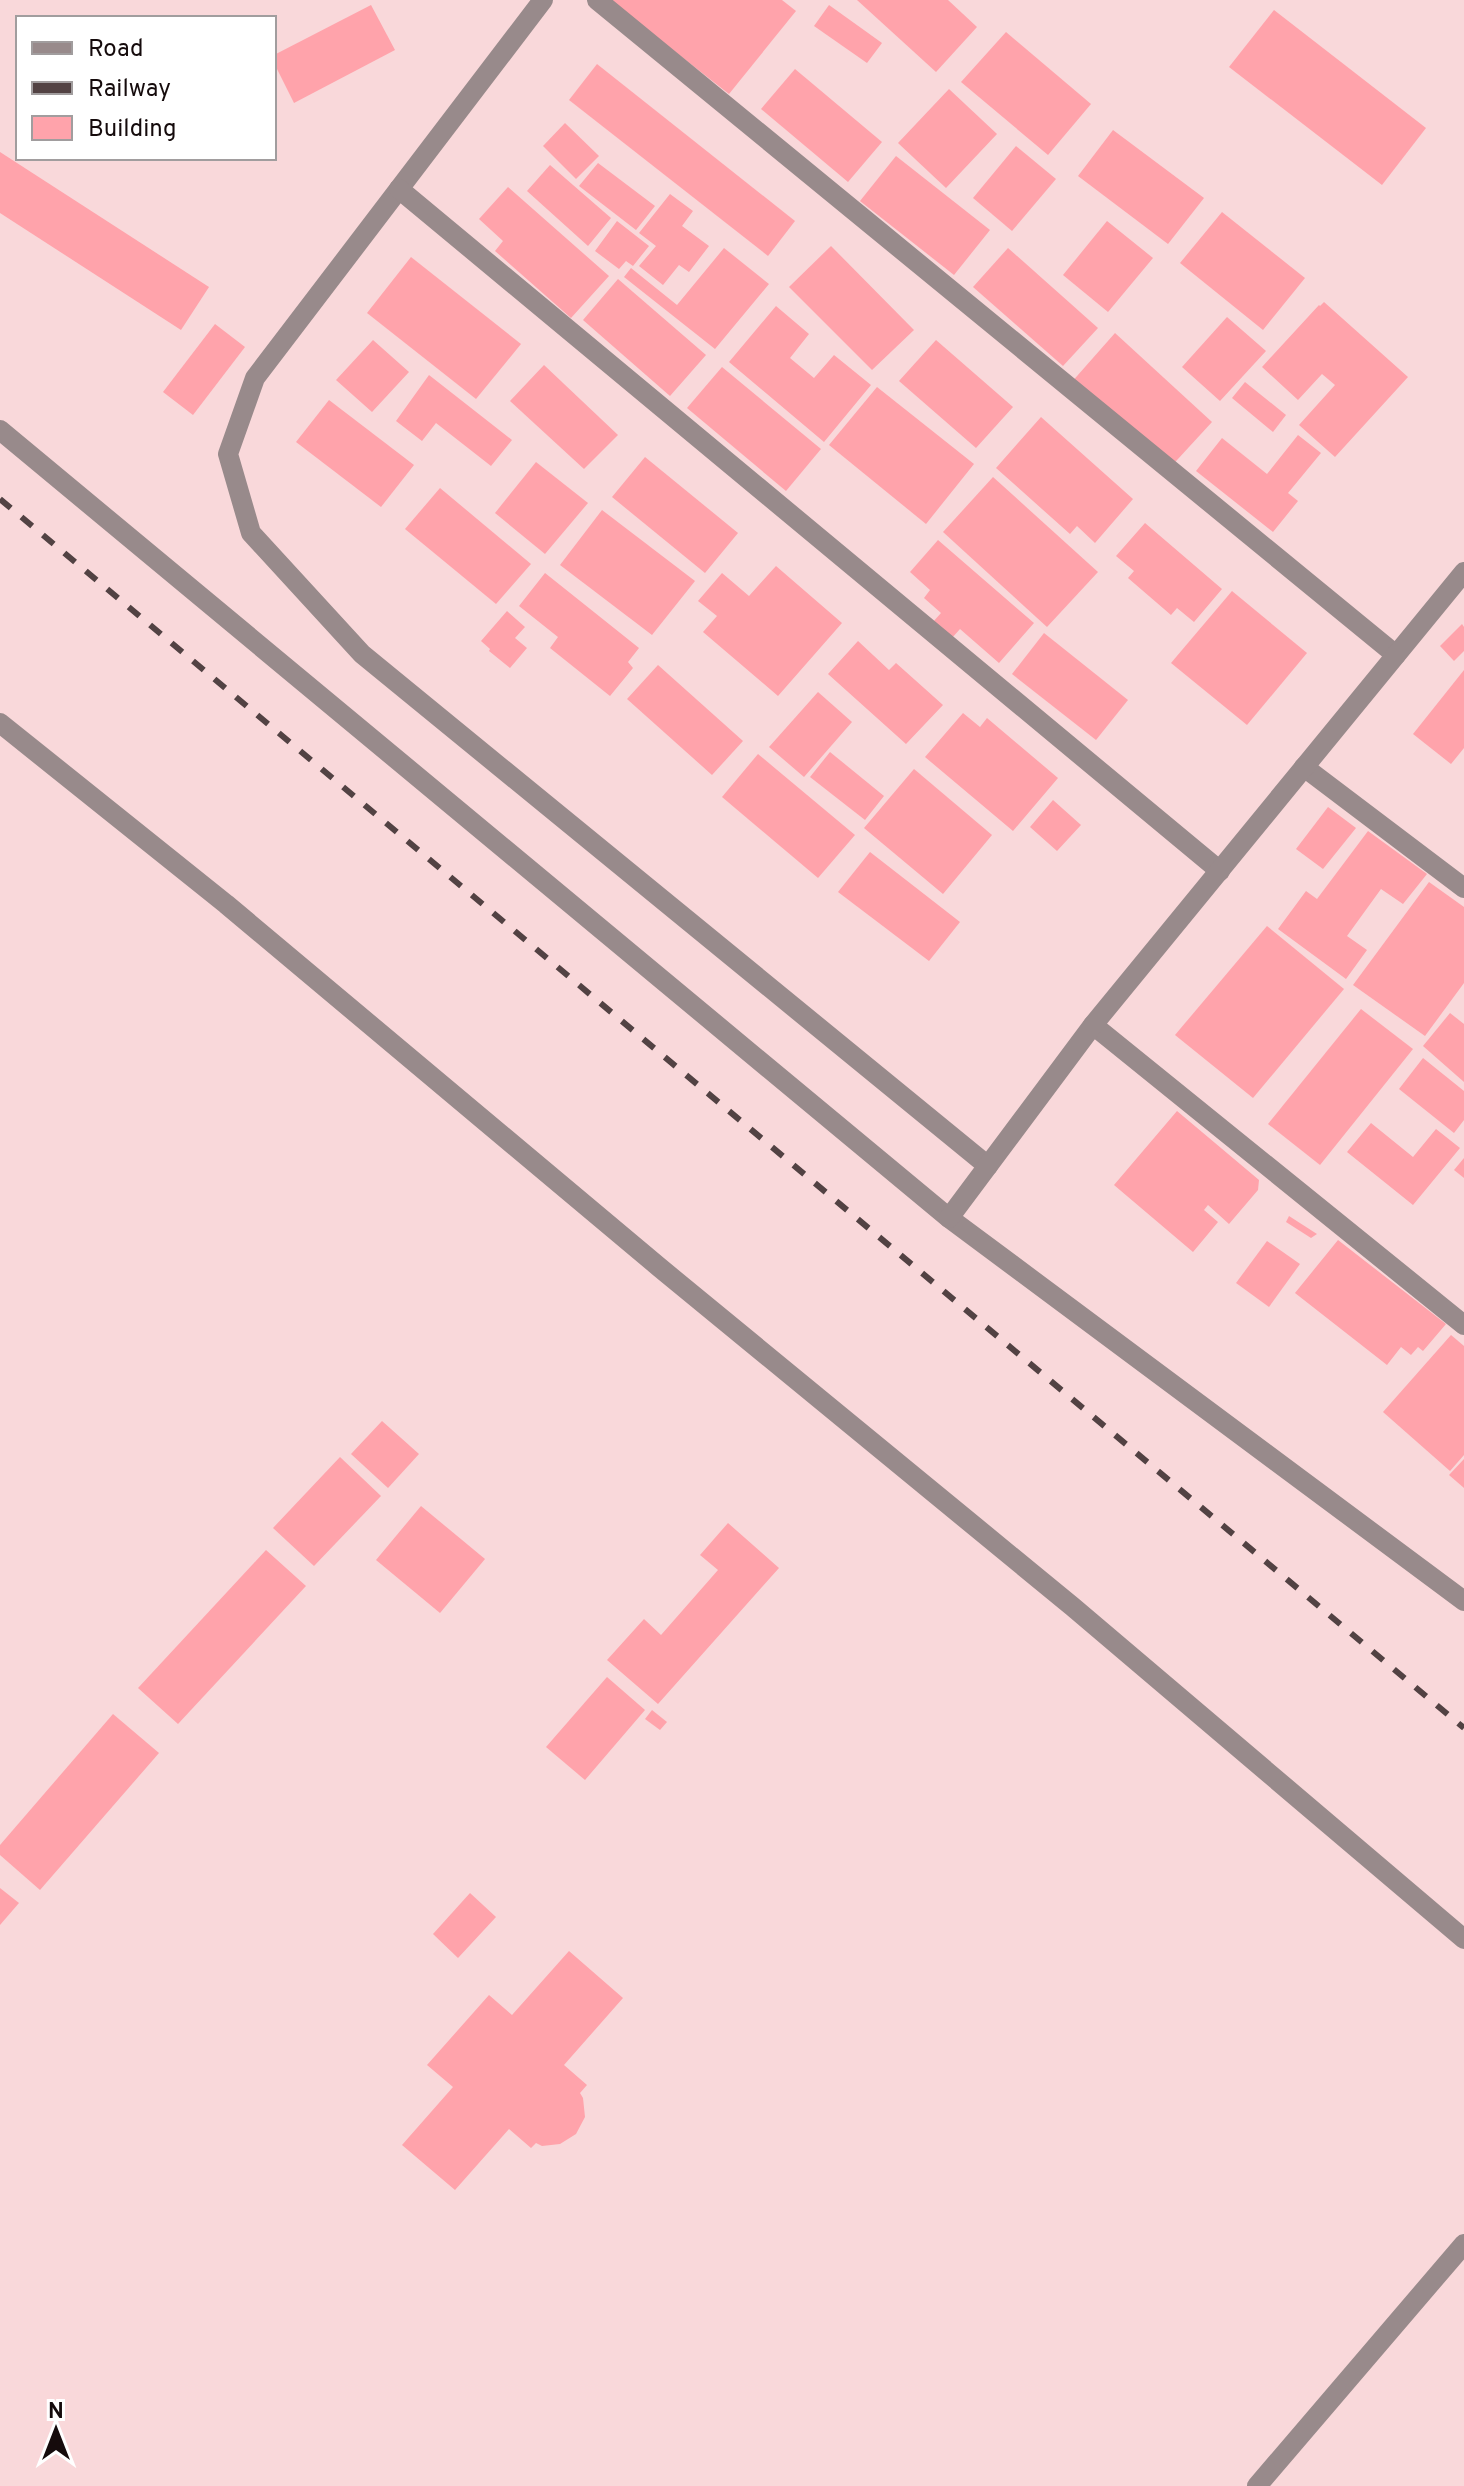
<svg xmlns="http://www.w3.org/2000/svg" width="1464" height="2486" viewBox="0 0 1464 2486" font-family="Overpass,sans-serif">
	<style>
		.building { fill: #ffa3ab }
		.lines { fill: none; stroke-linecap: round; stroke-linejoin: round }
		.minor { stroke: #988a8b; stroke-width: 20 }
		.rail { stroke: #524243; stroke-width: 6; stroke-dasharray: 14 14; stroke-linecap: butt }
	</style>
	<rect width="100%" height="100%" fill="#f9d8da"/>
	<!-- building -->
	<g class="building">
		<path d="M 609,0 L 782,0 L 796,11 L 729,94 Z"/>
		<path d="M 857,0 L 948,0 L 977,27 L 936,72 Z"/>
		<path d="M 371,5 L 395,50 L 294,103 L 274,63 L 274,55 Z"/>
		<path d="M 829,5 L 882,43 L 867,63 L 814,26 Z"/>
		<path d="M 1274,10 L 1426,128 L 1382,185 L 1229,67 Z"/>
		<path d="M 1006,32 L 1091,104 L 1048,155 L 961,82 Z"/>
		<path d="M 597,64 L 795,221 L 768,256 L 569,100 Z"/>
		<path d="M 795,69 L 882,142 L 848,182 L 761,109 Z"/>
		<path d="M 949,89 L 997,134 L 946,188 L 898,143 Z"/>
		<path d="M 565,123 L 599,156 L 576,179 L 543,146 Z"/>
		<path d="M 1113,130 L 1204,198 L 1168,244 L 1078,176 Z"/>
		<path d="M 1016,146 L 1056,179 L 1012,231 L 973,198 Z"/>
		<path d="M 0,152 L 209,287 L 181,330 L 0,213 Z"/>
		<path d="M 896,156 L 990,230 L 954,275 L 860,201 Z"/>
		<path d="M 598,163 L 655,206 L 636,230 L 579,186 Z"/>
		<path d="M 550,165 L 611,218 L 588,246 L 527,191 Z"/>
		<path d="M 508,187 L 609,276 L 571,318 L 495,251 L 503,241 L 479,219 Z"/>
		<path d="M 670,194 L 693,211 L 682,226 L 709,246 L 689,272 L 679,265 L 663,285 L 639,266 L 656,246 L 639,233 Z"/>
		<path d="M 1222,212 L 1305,278 L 1263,330 L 1180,263 Z"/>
		<path d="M 617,221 L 649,246 L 633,266 L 626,261 L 619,269 L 595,251 Z"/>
		<path d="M 1107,221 L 1153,258 L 1108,312 L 1063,275 Z"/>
		<path d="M 831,246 L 914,330 L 872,370 L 789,287 Z"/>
		<path d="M 724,248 L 769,284 L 715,349 L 624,277 L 631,268 L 677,305 Z"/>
		<path d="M 1008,248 L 1098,328 L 1063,366 L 973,287 Z"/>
		<path d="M 411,257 L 521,344 L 476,399 L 367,313 Z"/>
		<path d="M 618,279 L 706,355 L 670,396 L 583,320 Z"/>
		<path d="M 1324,302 L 1408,377 L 1335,457 L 1299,425 L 1335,385 L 1322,374 L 1298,400 L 1262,367 L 1319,305 L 1320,306 Z"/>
		<path d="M 776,306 L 809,334 L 790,358 L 814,378 L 834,355 L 871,385 L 824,442 L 729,362 Z"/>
		<path d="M 1227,317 L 1266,351 L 1220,401 L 1182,367 Z"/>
		<path d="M 215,324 L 245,347 L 193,415 L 163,392 Z"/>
		<path d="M 1115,333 L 1212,422 L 1166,472 L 1070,384 Z"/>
		<path d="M 373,340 L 409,372 L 372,412 L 336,380 Z"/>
		<path d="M 936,340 L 1013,407 L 976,448 L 899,381 Z"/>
		<path d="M 544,365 L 618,435 L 584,469 L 510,401 Z"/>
		<path d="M 722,367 L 821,449 L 786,491 L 687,408 Z"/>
		<path d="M 429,375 L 512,440 L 491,466 L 436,423 L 422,441 L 396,421 Z"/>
		<path d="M 1245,382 L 1286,415 L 1273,432 L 1232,398 Z"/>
		<path d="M 877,387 L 974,464 L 926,524 L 829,445 Z"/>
		<path d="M 329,400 L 414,465 L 381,507 L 296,442 Z"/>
		<path d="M 1041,417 L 1133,499 L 1095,543 L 1077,526 L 1070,534 L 996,468 Z"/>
		<path d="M 1298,435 L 1321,453 L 1288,493 L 1298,501 L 1273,532 L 1196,471 L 1222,438 L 1267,474 Z"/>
		<path d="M 645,457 L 738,533 L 705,573 L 612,497 Z"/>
		<path d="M 536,462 L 588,503 L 545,554 L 495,513 Z"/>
		<path d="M 993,477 L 1098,572 L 1047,627 L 943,532 Z"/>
		<path d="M 440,488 L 531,564 L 496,604 L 405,529 Z"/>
		<path d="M 602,510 L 695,581 L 652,635 L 560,565 Z"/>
		<path d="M 1145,523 L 1222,589 L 1194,622 L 1177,608 L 1171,615 L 1128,578 L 1134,571 L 1116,556 Z"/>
		<path d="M 938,540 L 1034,623 L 999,663 L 960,629 L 943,648 L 924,632 L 941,613 L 924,598 L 930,590 L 910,572 Z"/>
		<path d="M 776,566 L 842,623 L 778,696 L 703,632 L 717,616 L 698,601 L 722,573 L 749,596 Z"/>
		<path d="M 545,573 L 639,648 L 628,662 L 633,668 L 610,696 L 550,648 L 558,637 L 519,606 Z"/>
		<path d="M 1232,591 L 1307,653 L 1247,725 L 1171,663 Z"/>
		<path d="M 507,611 L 525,627 L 515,638 L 527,648 L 510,668 L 489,651 L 490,649 L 481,641 Z"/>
		<path d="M 1462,624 L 1464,627 L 1464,651 L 1454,661 L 1440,646 Z"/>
		<path d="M 1044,633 L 1128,700 L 1096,740 L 1012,674 Z"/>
		<path d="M 858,641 L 889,670 L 896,663 L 943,705 L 906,744 L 828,674 Z"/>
		<path d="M 658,665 L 743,741 L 712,775 L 627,699 Z"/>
		<path d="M 1464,670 L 1464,748 L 1451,764 L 1413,734 Z"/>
		<path d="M 818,692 L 852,722 L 804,777 L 769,747 Z"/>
		<path d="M 963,713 L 980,727 L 987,718 L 1058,778 L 1013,831 L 925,757 Z"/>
		<path d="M 830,752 L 884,796 L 865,820 L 810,777 Z"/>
		<path d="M 758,754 L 855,835 L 818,878 L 722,797 Z"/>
		<path d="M 914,769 L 992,835 L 943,894 L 864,828 Z"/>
		<path d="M 1053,800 L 1081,825 L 1057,851 L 1030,827 Z"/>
		<path d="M 1328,807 L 1356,828 L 1323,869 L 1296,849 Z"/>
		<path d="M 1368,831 L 1427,874 L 1403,904 L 1381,889 L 1347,936 L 1367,950 L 1346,979 L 1278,929 L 1306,891 L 1317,899 Z"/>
		<path d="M 870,852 L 960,922 L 929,961 L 838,892 Z"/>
		<path d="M 1429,882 L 1464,907 L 1464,983 L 1425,1036 L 1353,985 Z"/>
		<path d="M 1267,926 L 1344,989 L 1253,1098 L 1175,1035 Z"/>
		<path d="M 1361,1009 L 1413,1049 L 1320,1165 L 1268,1124 Z"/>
		<path d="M 1450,1013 L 1464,1024 L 1464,1082 L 1423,1046 Z"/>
		<path d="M 1423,1058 L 1464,1091 L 1464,1120 L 1454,1133 L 1399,1089 Z"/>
		<path d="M 1177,1111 L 1259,1180 L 1258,1190 L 1229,1224 L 1208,1205 L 1204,1210 L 1218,1222 L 1193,1252 L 1114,1185 Z"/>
		<path d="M 1371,1123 L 1413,1157 L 1436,1129 L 1460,1148 L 1413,1205 L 1347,1152 Z"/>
		<path d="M 1464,1158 L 1464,1178 L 1454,1170 Z"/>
		<path d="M 1289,1216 L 1317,1234 L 1311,1238 L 1286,1222 Z"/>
		<path d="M 1338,1240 L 1446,1324 L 1423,1351 L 1418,1347 L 1411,1355 L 1401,1347 L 1387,1365 L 1295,1293 Z"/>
		<path d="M 1267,1241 L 1300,1264 L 1269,1307 L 1236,1283 Z"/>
		<path d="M 1451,1335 L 1464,1346 L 1464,1455 L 1450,1471 L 1383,1412 Z"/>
		<path d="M 382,1421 L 419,1454 L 388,1488 L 351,1454 Z"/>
		<path d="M 340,1457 L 381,1496 L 314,1566 L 273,1528 Z"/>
		<path d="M 1464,1459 L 1464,1488 L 1449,1475 Z"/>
		<path d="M 421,1506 L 485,1559 L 440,1613 L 376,1560 Z"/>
		<path d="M 728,1523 L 779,1568 L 658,1704 L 607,1660 L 644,1619 L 661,1635 L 718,1570 L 700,1555 Z"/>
		<path d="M 266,1550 L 306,1586 L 178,1724 L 138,1688 Z"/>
		<path d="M 607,1677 L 645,1710 L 585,1780 L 546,1747 Z"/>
		<path d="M 652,1710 L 667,1722 L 660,1730 L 645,1719 Z"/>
		<path d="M 113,1714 L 159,1753 L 40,1890 L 0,1855 L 0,1845 Z"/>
		<path d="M 0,1888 L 19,1903 L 0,1925 Z"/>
		<path d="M 470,1893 L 496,1917 L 458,1958 L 433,1934 Z"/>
		<path d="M 569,1951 L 623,1998 L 564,2065 L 587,2085 L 580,2093 L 583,2098 L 585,2117 L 576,2134 L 560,2144 L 542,2146 L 536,2143 L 531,2148 L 509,2129 L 455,2190 L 402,2145 L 453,2087 L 427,2065 L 489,1995 L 512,2015 Z"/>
	</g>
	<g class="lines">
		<!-- minor -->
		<g class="minor">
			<path d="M 543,0 L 255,378 L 228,454 L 251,533 L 362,654 L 988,1166"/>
			<path d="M 597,0 L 1396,655"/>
			<path d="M 399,189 L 1220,871"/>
			<path d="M 0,430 L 949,1218 L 1464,1601"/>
			<path d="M 0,723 L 226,904 L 659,1267 L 1073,1607 L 1464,1939"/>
			<path d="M 1304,767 L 1464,888"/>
			<path d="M 1093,1025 L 1464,1325"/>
			<path d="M 949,1218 L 1093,1025 L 1464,572"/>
			<path d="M 1257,2486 L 1464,2244"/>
		</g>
		<!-- rail -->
		<path class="rail" d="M 0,499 L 1464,1728"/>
	</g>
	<!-- legend -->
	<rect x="16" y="16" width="260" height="144" fill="#ffffff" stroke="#a19d9e" stroke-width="2"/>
	<rect x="32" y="42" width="40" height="12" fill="#988a8b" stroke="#a19d9e" stroke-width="2"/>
	<text x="88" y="56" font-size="24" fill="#150b0c">Road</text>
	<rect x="32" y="82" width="40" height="12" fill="#524243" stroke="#a19d9e" stroke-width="2"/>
	<text x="88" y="96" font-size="24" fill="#150b0c">Railway</text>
	<rect x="32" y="116" width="40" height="24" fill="#ffa3ab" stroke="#a19d9e" stroke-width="2"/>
	<text x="88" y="136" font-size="24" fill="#150b0c">Building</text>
	<!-- north arrow -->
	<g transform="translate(56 2430)" stroke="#ffffff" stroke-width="6" paint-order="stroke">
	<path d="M0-6L14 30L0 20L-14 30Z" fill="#150b0c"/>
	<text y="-12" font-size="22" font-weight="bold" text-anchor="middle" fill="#150b0c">N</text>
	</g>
</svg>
